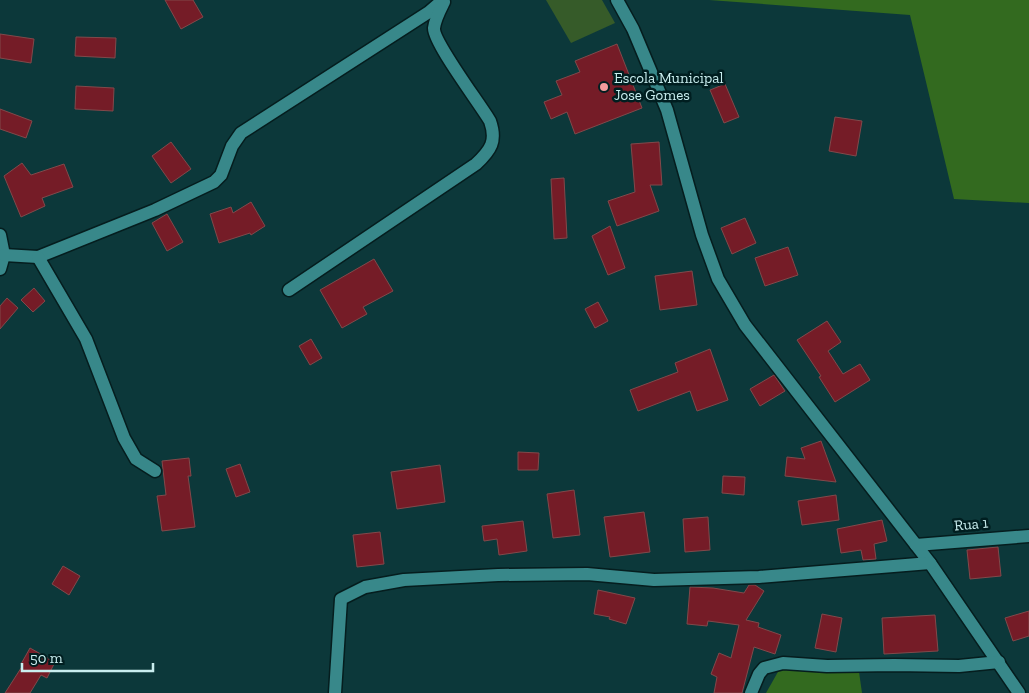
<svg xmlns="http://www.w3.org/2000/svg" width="1029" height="693" viewBox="0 0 1029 693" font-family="'Zilla Slab',serif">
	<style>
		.green { fill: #365b29 }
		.forest { fill: #336a1f }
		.building { fill: #751c27; stroke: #81494b }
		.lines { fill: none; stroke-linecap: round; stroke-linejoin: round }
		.minor-casing { stroke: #051d1e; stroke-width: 15 }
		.minor { stroke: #38888a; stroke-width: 12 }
		.poi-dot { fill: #f59b9d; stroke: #001e20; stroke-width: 2 }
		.labels { text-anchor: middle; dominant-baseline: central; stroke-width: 5; stroke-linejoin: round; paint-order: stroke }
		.poi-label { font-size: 15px; fill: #c9eeef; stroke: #001e20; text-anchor: start }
		.street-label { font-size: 15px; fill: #c9eeef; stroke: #001e20 }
	</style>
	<rect width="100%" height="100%" fill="#0c383a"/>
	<!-- green -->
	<path class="green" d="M 546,0 L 602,0 L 615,23 L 571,43 Z"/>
	<!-- forest -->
	<g class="forest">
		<path d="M 709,0 L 1029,0 L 1029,203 L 954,199 L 910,15 Z"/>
		<path d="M 783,663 L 858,665 L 862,693 L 766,693 Z"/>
	</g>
	<!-- building -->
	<g class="building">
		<path d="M 165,0 L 193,0 L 203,17 L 181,29 Z"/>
		<path d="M 0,34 L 34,39 L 31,63 L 0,58 Z"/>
		<path d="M 76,37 L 116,38 L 115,58 L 75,56 Z"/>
		<path d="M 617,44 L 642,108 L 575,134 L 567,112 L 551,119 L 544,102 L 562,95 L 556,81 L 580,72 L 575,61 Z"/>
		<path d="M 725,84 L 739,117 L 724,123 L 710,90 Z"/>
		<path d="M 76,86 L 114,88 L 113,111 L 75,109 Z"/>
		<path d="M 0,109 L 32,121 L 26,138 L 0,129 Z"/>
		<path d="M 835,117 L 862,121 L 856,156 L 829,151 Z"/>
		<path d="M 171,142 L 191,169 L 171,183 L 152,156 Z"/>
		<path d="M 659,142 L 662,185 L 650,185 L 659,211 L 617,226 L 608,201 L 635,192 L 631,144 Z"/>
		<path d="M 22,163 L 31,175 L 64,164 L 73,187 L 42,198 L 45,206 L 21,217 L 4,176 Z"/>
		<path d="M 564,178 L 567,238 L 554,239 L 551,179 Z"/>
		<path d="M 251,202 L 265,226 L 251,235 L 250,233 L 219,243 L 210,214 L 231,207 L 233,213 Z"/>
		<path d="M 167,214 L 183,242 L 167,251 L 152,223 Z"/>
		<path d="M 745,218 L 756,243 L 732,254 L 721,228 Z"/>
		<path d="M 610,226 L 625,268 L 608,275 L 592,236 Z"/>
		<path d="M 788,247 L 798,275 L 765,286 L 755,258 Z"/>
		<path d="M 374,259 L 393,291 L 363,307 L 367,314 L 342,328 L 320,290 Z"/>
		<path d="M 692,271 L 697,305 L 660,310 L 655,276 Z"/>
		<path d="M 34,288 L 45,301 L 33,312 L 21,300 Z"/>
		<path d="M 7,298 L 18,308 L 0,329 L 0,306 Z"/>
		<path d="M 598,302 L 608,321 L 595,328 L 585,309 Z"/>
		<path d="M 827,321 L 841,342 L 828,351 L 843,374 L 860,364 L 870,380 L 835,402 L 819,377 L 821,376 L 797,340 Z"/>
		<path d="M 311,339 L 322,358 L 310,365 L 299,346 Z"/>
		<path d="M 710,349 L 728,400 L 697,411 L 690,391 L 638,411 L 630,390 L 678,372 L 675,363 Z"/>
		<path d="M 774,375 L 785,391 L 760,406 L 750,389 Z"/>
		<path d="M 821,441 L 836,482 L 785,476 L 787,457 L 805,459 L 801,448 Z"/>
		<path d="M 518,452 L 539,453 L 538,470 L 518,470 Z"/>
		<path d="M 189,458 L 191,476 L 188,476 L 195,527 L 162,531 L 157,496 L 166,495 L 162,461 Z"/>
		<path d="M 240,464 L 250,492 L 236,497 L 226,469 Z"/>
		<path d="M 440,465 L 445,502 L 397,509 L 391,472 Z"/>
		<path d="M 723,476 L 745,477 L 744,495 L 722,493 Z"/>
		<path d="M 574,490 L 580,535 L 553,538 L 547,494 Z"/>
		<path d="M 836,495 L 839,520 L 802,525 L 798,501 Z"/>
		<path d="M 644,512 L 650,552 L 610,557 L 604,517 Z"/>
		<path d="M 708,517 L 710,550 L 685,552 L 683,519 Z"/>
		<path d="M 882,520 L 887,541 L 874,544 L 876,559 L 863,560 L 861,550 L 841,553 L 837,529 Z"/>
		<path d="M 523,521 L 527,551 L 499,555 L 497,539 L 484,541 L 482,526 Z"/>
		<path d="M 380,532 L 384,564 L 357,567 L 353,535 Z"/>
		<path d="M 998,547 L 1001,576 L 970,579 L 967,550 Z"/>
		<path d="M 63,566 L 80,576 L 69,595 L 52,584 Z"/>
		<path d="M 749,585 L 755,585 L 764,591 L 746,620 L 759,623 L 758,627 L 781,635 L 775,654 L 754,647 L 742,693 L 714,693 L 717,677 L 711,674 L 719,653 L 731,658 L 739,625 L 708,621 L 707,626 L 687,624 L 690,587 L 713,588 L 744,593 Z"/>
		<path d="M 598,590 L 635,598 L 626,624 L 609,619 L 610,617 L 594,614 Z"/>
		<path d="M 1029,611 L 1029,636 L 1013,641 L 1005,618 Z"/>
		<path d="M 822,614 L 842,618 L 836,652 L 815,648 Z"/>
		<path d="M 935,615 L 938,651 L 884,654 L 882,618 Z"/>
		<path d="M 30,648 L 55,662 L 47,678 L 41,675 L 30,693 L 5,693 L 23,665 L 21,664 Z"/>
	</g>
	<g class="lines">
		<!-- minor casing -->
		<g class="minor-casing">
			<g id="minor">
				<path d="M 617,0 L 633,29 L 667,110 L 702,235 L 718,279 L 745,325 L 930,563 L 1019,693"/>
				<path d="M 0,235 L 4,255 L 0,269"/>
				<path d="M 4,255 L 38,257 L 155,210 L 214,182 L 221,175 L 232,146 L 241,133 L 429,12 L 443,0"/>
				<path d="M 38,257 L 86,339 L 124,438 L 136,459 L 155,471"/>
				<path d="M 289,290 L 476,164 C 491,150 497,141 490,121 C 480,104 433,42 434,28 C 435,19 440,10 444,2"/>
				<path d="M 916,545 L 1029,536"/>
				<path d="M 335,693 L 341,599 L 365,587 L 404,580 L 498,575 L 587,574 L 654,580 L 759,577 L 930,563"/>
				<path d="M 751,693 L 759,674 L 764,668 L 783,663 L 827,666 L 894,665 L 959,666 L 999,662"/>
			</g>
		</g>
		<!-- minor -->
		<use href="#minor" class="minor"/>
	</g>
	<!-- markers -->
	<circle class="poi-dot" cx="604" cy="87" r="5"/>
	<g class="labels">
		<!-- poi labels -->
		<g class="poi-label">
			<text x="614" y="78">Escola Municipal<tspan x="614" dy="17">Jose Gomes</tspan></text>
		</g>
		<!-- street labels -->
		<g class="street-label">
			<text transform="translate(971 524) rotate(-5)">Rua 1</text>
		</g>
	</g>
	<!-- scale -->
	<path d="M22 663v8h131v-8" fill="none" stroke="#c9eeef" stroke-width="2.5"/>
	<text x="30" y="663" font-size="15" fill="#c9eeef" stroke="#001e20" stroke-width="4" paint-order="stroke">50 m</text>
</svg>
